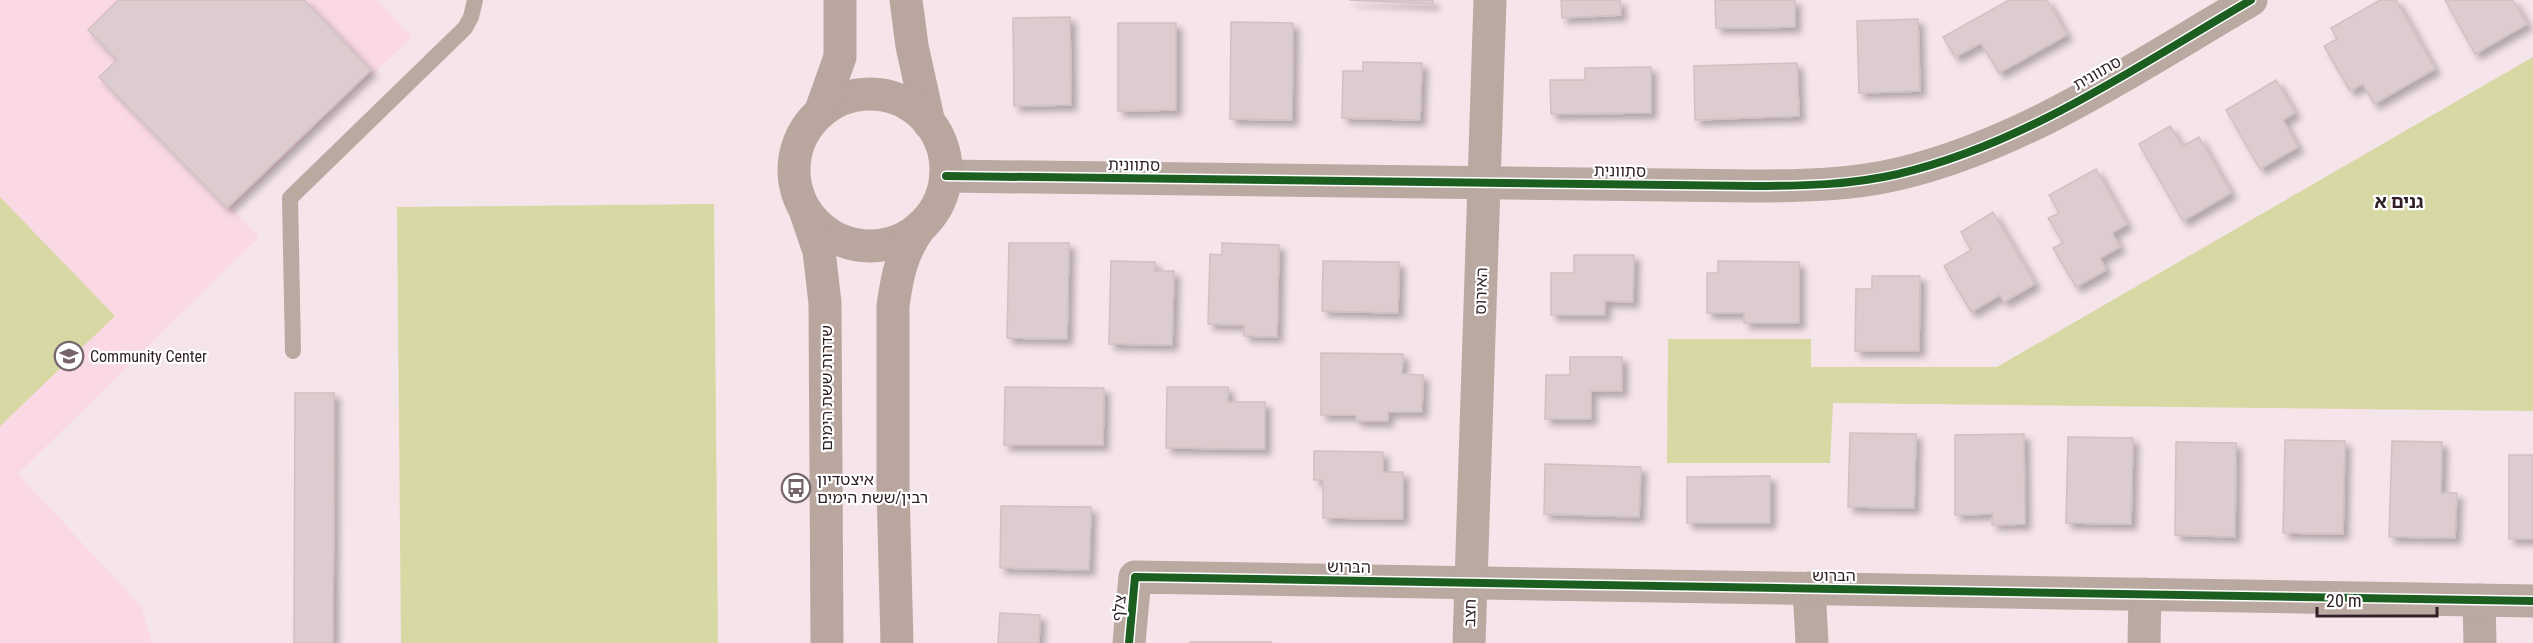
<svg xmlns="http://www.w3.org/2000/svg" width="2533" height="643" viewBox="0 0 2533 643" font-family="'Roboto Condensed','Noto Sans Hebrew',sans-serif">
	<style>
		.built { fill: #fad9e4 }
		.green { fill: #d8d8a4 }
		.building { fill: #ddcccf; stroke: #d0c0c2; stroke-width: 1.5; filter: url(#shadow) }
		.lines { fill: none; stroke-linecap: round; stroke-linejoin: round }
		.service { stroke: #b9a9a1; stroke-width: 16 }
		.minor { stroke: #b9a9a1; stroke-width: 33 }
		.secondary { stroke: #b9a79f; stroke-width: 33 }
		.cycleway-casing { stroke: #fff; stroke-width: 11 }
		.cycleway { stroke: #1b5e20; stroke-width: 8 }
		.labels { text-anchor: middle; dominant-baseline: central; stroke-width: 4.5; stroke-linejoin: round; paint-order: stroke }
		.street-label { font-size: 16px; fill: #322027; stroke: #fff }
		.poi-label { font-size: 16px; fill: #322027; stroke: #fff; text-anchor: start }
		.neighbourhood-label { font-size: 18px; font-weight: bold; fill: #322027; stroke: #fff }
	</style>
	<defs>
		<filter id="shadow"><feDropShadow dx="5.5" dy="5.5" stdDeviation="3" flood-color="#0004"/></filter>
	</defs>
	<rect width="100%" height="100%" fill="#f5e4ea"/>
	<!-- built -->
	<path class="built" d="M 0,0 L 377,0 L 412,37 L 232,208 L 259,237 L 18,474 L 141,606 L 152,643 L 0,643 Z"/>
	<!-- green -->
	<g class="green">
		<path d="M 2533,57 L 2533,411 L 1833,403 L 1830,463 L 1667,463 L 1668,339 L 1811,339 L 1811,367 L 1997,367 Z"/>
		<path d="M 0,197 L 115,316 L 0,426 Z"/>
		<path d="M 714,204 L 718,643 L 401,643 L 397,207 Z"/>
	</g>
	<!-- building -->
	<g class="building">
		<path d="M 118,0 L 304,0 L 371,70 L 227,208 L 99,77 L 117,60 L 88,30 Z"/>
		<path d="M 1349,0 L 1433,0 L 1433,4 Z"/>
		<path d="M 1561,0 L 1620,0 L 1621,15 L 1562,18 Z"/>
		<path d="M 1715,0 L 1795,0 L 1795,27 L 1716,28 Z"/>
		<path d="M 2009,0 L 2047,0 L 2067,35 L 1999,73 L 1981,43 L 1955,57 L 1943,37 Z"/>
		<path d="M 2380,0 L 2396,0 L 2435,69 L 2374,104 L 2363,84 L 2350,91 L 2324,46 L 2337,39 L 2331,28 Z"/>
		<path d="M 2445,0 L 2513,0 L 2527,24 L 2475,54 Z"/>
		<path d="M 1070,17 L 1071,105 L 1014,106 L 1013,18 Z"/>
		<path d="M 1918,19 L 1920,91 L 1859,93 L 1857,21 Z"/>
		<path d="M 1231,22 L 1293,23 L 1292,120 L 1230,119 Z"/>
		<path d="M 1118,23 L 1176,23 L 1176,110 L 1118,111 Z"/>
		<path d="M 1363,62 L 1422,63 L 1420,120 L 1342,118 L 1343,71 L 1363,71 Z"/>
		<path d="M 1797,63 L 1799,116 L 1695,120 L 1694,66 Z"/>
		<path d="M 1651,67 L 1651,113 L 1551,114 L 1550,80 L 1585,80 L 1585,68 Z"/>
		<path d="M 2276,80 L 2295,113 L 2283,120 L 2298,147 L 2260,169 L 2226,110 Z"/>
		<path d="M 2170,126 L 2182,146 L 2199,137 L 2231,193 L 2183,221 L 2139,144 Z"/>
		<path d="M 2096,169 L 2127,224 L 2112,233 L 2120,247 L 2100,258 L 2106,270 L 2076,287 L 2053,248 L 2063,243 L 2048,218 L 2059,213 L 2049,195 Z"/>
		<path d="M 1993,212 L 2035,284 L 2004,302 L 2000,295 L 1971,312 L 1944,266 L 1971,250 L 1961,232 Z"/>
		<path d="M 1009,243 L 1069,243 L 1067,339 L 1007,338 Z"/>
		<path d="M 1222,243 L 1279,245 L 1277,337 L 1244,336 L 1244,325 L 1208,324 L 1210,254 L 1222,255 Z"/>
		<path d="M 1574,255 L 1634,255 L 1633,302 L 1605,301 L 1605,315 L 1551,315 L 1551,273 L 1574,273 Z"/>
		<path d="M 1111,261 L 1155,262 L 1155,271 L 1174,271 L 1172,345 L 1109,344 Z"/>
		<path d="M 1323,261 L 1399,262 L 1398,313 L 1322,311 Z"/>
		<path d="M 1718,261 L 1799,262 L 1799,323 L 1744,323 L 1744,313 L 1707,313 L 1707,273 L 1718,273 Z"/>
		<path d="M 1872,276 L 1920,276 L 1919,351 L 1855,351 L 1856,289 L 1872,289 Z"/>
		<path d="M 1321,353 L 1403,354 L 1402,374 L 1423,375 L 1422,412 L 1388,412 L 1388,421 L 1356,421 L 1356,415 L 1321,415 Z"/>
		<path d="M 1570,357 L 1622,357 L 1622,391 L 1591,391 L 1591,419 L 1545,419 L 1546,375 L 1570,375 Z"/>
		<path d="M 1005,387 L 1104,388 L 1103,445 L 1004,445 Z"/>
		<path d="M 1167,387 L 1228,387 L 1228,402 L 1265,402 L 1265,449 L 1166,448 Z"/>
		<path d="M 295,393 L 334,393 L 333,643 L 294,643 Z"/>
		<path d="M 1850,433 L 1916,434 L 1914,508 L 1848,507 Z"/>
		<path d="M 2024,434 L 2025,524 L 1992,525 L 1993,514 L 1955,515 L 1955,435 Z"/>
		<path d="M 2068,437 L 2133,438 L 2131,524 L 2066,523 Z"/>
		<path d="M 2285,440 L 2345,441 L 2343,534 L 2283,533 Z"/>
		<path d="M 2392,441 L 2442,442 L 2441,493 L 2457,493 L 2455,538 L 2389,537 Z"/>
		<path d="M 2176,442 L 2236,443 L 2235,537 L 2175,535 Z"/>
		<path d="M 1314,451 L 1383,452 L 1383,472 L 1403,472 L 1403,519 L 1323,518 L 1323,480 L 1314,480 Z"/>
		<rect x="2509" y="455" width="24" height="84"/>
		<path d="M 1545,464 L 1641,467 L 1639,517 L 1544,514 Z"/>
		<path d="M 1770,476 L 1770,523 L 1687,523 L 1687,477 Z"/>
		<path d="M 1001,506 L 1091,507 L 1089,570 L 1000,568 Z"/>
		<path d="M 1000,613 L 1040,615 L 1039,643 L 998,643 Z"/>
		<path d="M 1189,642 L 1271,642 L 1271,643 Z"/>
	</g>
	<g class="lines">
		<!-- service -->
		<path class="service" d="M 293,351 L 290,198 L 465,28 L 471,17 L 475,0"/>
		<!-- minor -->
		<g class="minor">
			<path d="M 946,176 L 1753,186 C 1802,186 1851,185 1898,174 C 2026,144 2139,65 2251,0"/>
			<path d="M 1809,588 L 1812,643"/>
			<path d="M 2479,600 L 2480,643"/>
			<path d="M 1129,643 L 1135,577 L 2533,601"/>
			<path d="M 1469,643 L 1490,0"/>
			<path d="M 2144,643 L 2145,594"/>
		</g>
		<!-- secondary -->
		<g class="secondary">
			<path d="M 906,0 L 912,46 L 929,123"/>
			<circle cx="870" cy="170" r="76"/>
			<path d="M 820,113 L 840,57 L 840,0"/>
			<path d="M 806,213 L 819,251 L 825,303 L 827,643"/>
			<path d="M 897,643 L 893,488 L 893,306 C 897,276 902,251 921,226"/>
		</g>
		<!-- cycleway casing -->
		<g class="cycleway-casing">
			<g id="cycleway">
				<path d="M 946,176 L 1753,186 C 1802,186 1851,185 1898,174 C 2026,144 2139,65 2251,0"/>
				<path d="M 1129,643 L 1135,577 L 2533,601"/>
			</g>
		</g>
		<!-- cycleway -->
		<use href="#cycleway" class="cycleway"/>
	</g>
	<!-- icons -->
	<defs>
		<g id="school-ring" transform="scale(1.5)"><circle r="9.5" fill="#fff" stroke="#76656b" stroke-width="1.5"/><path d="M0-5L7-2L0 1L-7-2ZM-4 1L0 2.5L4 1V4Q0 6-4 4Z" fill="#76656b"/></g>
		<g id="bus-ring" transform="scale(1.5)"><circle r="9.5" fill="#fff" stroke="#76656b" stroke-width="1.5"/><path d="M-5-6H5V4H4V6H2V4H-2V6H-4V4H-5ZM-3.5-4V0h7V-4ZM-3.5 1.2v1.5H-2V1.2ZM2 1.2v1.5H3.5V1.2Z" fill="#76656b"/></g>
	</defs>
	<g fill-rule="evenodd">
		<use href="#school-ring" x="69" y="356"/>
		<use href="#bus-ring" x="796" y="488"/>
	</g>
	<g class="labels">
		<!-- street labels -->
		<g class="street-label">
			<text transform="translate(2097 73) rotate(-30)">סתוונית</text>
			<text transform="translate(1134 165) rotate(1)">סתוונית</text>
			<text transform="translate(1620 171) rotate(1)">סתוונית</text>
			<text transform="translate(1481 291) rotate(-88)">האירוס</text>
			<text transform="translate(826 388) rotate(-90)">שדרות ששת הימים</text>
			<text transform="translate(1349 567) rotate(1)">הברוש</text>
			<text x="1834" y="575">הברוש</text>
			<text transform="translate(1119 608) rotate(-84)">צלף</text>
			<text transform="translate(1470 613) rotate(-88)">חצב</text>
		</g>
		<!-- poi labels -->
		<g class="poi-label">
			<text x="90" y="356">Community Center</text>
			<text x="817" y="479">איצטדיון<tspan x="817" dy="18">רבין/ששת הימים</tspan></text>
		</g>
		<!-- neighbourhood labels -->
		<g class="neighbourhood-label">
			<text x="2399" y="201">גנים א</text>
		</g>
	</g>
	<!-- scale -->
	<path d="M2317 607v9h120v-9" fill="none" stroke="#322027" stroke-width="3"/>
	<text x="2326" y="607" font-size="18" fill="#322027" stroke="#ffffff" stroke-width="4.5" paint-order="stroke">20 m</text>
</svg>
